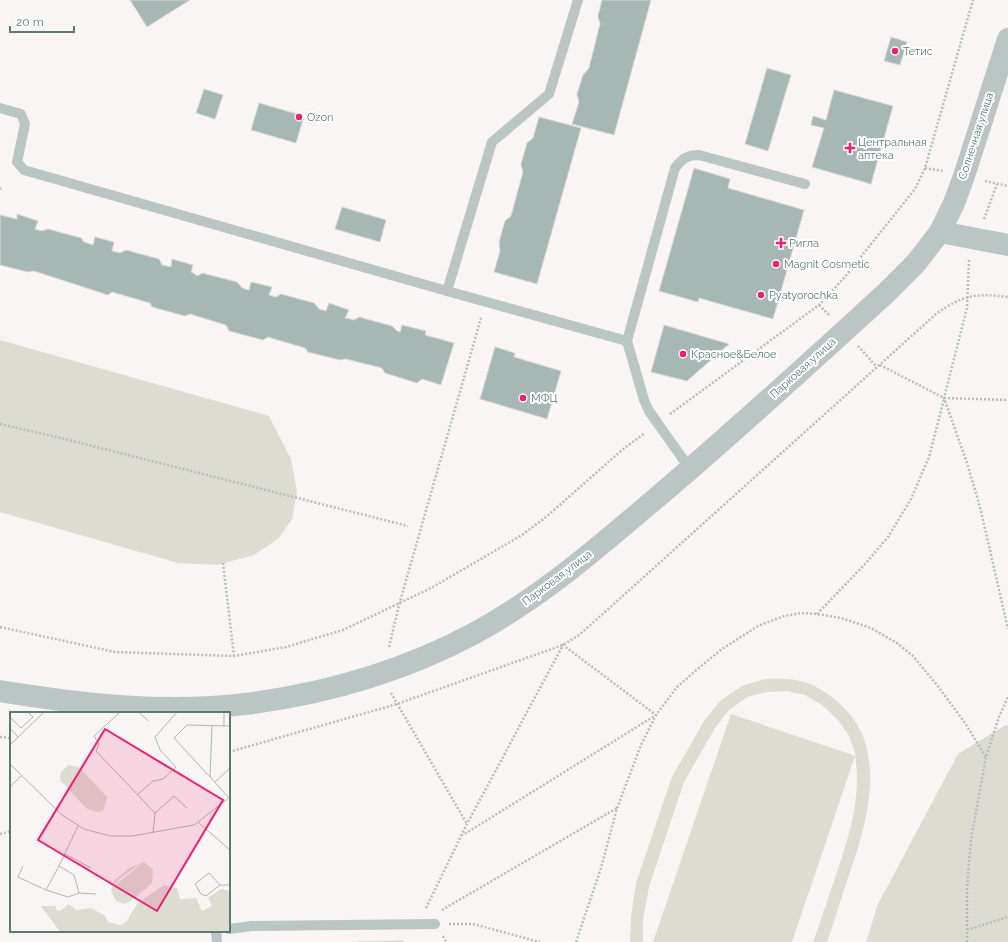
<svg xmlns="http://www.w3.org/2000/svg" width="1008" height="942" viewBox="0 0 1008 942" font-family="Raleway,sans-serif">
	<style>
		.green { fill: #dddcd3 }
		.building { fill: #a6b7b4; stroke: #d9d8d7 }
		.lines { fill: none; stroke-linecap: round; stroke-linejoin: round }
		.path { stroke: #b6bebc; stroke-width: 2.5; stroke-dasharray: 2 2; stroke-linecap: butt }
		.service { stroke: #bbc5c3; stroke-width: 10 }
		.tertiary { stroke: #bbc5c3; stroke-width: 22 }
		.poi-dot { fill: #ee1e72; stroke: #fff; stroke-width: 1.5 }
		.labels { text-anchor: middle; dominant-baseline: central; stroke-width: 4; stroke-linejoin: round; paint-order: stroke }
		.poi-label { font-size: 11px; fill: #5c7b75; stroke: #fff; text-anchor: start }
		.street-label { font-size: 11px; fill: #5c7b75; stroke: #fff }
		.inset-road { fill: none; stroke: #acb9b6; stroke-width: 1 }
		.view { fill: #ee1e72; fill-opacity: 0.15; stroke: #ee1e72; stroke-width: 2 }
		.inset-edge { fill: none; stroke: #5c7b75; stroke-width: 2 }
	</style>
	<rect width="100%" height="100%" fill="#f8f5f4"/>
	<!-- green -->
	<g class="green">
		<path d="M 0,340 L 269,416 L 291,459 L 297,492 L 292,519 L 278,539 L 254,555 L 217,565 L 178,563 L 0,512 Z"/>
		<path d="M 765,679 C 799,678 814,681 840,704 C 891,749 866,827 847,881 C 840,902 834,922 827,942 L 813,942 C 821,920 828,898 836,875 C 849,836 862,798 855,756 L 792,942 L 653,942 L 731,714 L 856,756 L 849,736 L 838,720 L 822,705 L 805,695 L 786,691 L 767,692 L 747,697 L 729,710 L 715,728 L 684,782 L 649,887 L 643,919 L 643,942 L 630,942 L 631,917 L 636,883 L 672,777 L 704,721 L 720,701 L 742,686 Z"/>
		<path d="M 1008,725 L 1008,942 L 866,942 L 878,904 L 958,754 L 1004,726 Z"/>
	</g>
	<!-- building -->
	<g class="building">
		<path d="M 130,0 L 190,0 L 147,27 Z"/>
		<path d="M 602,0 L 651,0 L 614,135 L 572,124 L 579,102 L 577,94 L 583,75 L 589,68 L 600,24 L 598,16 Z"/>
		<path d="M 891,37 L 907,42 L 900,65 L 884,61 Z"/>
		<path d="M 767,68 L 791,75 L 768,151 L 745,144 Z"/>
		<path d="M 204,89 L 223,95 L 215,119 L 196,113 Z"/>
		<path d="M 834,90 L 893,106 L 871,184 L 812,167 L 824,128 L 811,125 L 813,116 L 826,120 Z"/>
		<path d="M 259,103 L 304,116 L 296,143 L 251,130 Z"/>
		<path d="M 539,117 L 581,128 L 537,284 L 494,272 L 500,251 L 499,242 L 505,221 L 511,216 L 523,172 L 521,164 L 527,143 L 533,138 Z"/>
		<path d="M 694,168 L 730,179 L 728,188 L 804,210 L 773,319 L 699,298 L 698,302 L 659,291 Z"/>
		<path d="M 342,207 L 386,220 L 380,242 L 335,229 Z"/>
		<path d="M 17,214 L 38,221 L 35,229 L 42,231 L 48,229 L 81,238 L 84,242 L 93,245 L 95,237 L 114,242 L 112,251 L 120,253 L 126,250 L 159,259 L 162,265 L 171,267 L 172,259 L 193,265 L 191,272 L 198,276 L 202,273 L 237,282 L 242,288 L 249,290 L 251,282 L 272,287 L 269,295 L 276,297 L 281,294 L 314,303 L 319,309 L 326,311 L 329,303 L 349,310 L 345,318 L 354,320 L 359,317 L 392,326 L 397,331 L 400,332 L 402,325 L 426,331 L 425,335 L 454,343 L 441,385 L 422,379 L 417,383 L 385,373 L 382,368 L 346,359 L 340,360 L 308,352 L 305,348 L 268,337 L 263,340 L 229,331 L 226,325 L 190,314 L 185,316 L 152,307 L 150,303 L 112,292 L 108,295 L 34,271 L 28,272 L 0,265 L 0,215 L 17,219 Z"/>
		<path d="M 664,325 L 729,344 L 687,381 L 651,372 Z"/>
		<path d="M 495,347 L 515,353 L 514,357 L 561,371 L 547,419 L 480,399 Z"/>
		<path d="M 402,941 L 404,942 L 358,942 Z"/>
	</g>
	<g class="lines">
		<!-- path -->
		<g class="path">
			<path d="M 925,168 L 943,171"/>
			<path d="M 985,181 L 1008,186"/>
			<path d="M 0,189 L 1,188"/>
			<path d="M 984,219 L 997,184"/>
			<path d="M 969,260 L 967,308 L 944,398 L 967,463 L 980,507 L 1008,629"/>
			<path d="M 819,305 L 830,316"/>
			<path d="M 858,346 L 877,367"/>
			<path d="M 880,365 L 944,398 L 1008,400"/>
			<path d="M 670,414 L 819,305 L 844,278 L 915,189 L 925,168 L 973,0"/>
			<path d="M 0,424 L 65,439 L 408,526"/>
			<path d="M 223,563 L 234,656"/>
			<path d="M 817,614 L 866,563 L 888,537 L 911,499 L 929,457 L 944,399"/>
			<path d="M 0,627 L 115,652 L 234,656 L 286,647 L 343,630 L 431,588 L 522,535 L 546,517 L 622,450 L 645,433"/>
			<path d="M 389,647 L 399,605 L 481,318"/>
			<path d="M 391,693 L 467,824"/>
			<path d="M 0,737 L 11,738"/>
			<path d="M 229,752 L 397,704 L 563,645 L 579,635 L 596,620 L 936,314 C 963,295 975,293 1008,297"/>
			<path d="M 0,834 L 11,831"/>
			<path d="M 426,908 L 467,824 L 563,645 L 656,715 L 463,835"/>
			<path d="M 442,910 L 617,808"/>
			<path d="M 449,924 L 473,924 L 540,942"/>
			<path d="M 967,930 L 1008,917"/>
			<path d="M 443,936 L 446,942"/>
			<path d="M 576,942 L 601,868 L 617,808 L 641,745 L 656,715 L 677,687 L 700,667 L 722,649 L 758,626 L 784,616 L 802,613 L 817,614 L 841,618 L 871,628 L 897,643 L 913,656 L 937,685 L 965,723 L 986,757"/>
			<path d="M 967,942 L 967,889 L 971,839 L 986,757 L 999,717 L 1008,697"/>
		</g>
		<!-- service -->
		<g class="service">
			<path d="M 0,108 L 21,114 L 25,124 L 17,162 L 24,170 L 447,291 L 627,341 L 644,400 L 649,411 L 690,469"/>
			<path d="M 447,291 L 492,142 L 549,94 L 578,0"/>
			<path d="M 627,341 L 675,168 C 682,159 687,155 699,155 L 805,184"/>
			<path d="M 229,929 L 252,926 L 435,924"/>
			<path d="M 216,931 L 217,942"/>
		</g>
		<!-- tertiary -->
		<g class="tertiary">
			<path d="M 940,232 L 1008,245"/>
			<path d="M 0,691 C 80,704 165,714 245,704 C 325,694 404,671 475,633 C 539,598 593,552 648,505 C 729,437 807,365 886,293 L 916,263 L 940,232 L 954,203 L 964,176 L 1008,39"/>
		</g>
	</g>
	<!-- markers -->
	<g class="poi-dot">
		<circle cx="895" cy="51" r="4"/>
		<circle cx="299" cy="117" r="4"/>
		<path d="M848 142h4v4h4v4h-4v4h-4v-4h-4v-4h4z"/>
		<path d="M779 237h4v4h4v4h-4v4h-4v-4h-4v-4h4z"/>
		<circle cx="776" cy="264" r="4"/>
		<circle cx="761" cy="295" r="4"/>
		<circle cx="683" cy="354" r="4"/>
		<circle cx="523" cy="398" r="4"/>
	</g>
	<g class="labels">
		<!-- poi labels -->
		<g class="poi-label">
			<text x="903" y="51">Тетис</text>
			<text x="307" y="117">Ozon</text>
			<text x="858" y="142">Центральная<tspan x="858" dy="13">аптека</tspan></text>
			<text x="789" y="243">Ригла</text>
			<text x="784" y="264">Magnit Cosmetic</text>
			<text x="769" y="295">Pyatyorochka</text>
			<text x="691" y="354">Красное&amp;Белое</text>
			<text x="531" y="398">МФЦ</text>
		</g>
		<!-- street labels -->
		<g class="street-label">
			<text transform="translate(976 136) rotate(-72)">Солнечная улица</text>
			<text transform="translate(803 368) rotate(-42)">Парковая улица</text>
			<text transform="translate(557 578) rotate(-37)">Парковая улица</text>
		</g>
	</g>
	<!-- overview -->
	<g transform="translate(10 712)">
		<rect width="220" height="220" fill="#f8f5f4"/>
		<path d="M 58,53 L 69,55 L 97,85 L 93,99 L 86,100 L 76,96 L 50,68 L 51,60 ZM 134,150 L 143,157 L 142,171 L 121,189 L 114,192 L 106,189 L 101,179 L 104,169 L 119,156 ZM 130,152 L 130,153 L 103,175 L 109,167 ZM 154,173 L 167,176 L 170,187 L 186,186 L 192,199 L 202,194 L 198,186 L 211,177 L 220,179 L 220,220 L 50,220 L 31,194 L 46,194 L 46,198 L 50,199 L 59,192 L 66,198 L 81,196 L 94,203 L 98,210 L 111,213 L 116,210 L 128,191 Z" fill="#dddcd3" fill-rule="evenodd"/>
		<path class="inset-road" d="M 110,0 L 84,24 L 89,32 L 86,39 L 145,101 L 143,121M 129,0 L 138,9M 0,5 L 11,16 L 23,5 L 18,0M 202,14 L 200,65 L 219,86M 214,14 L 214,0M 0,16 L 8,25M 0,33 L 34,0M 0,52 L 52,103 L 74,117 L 100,124 L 122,124 L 184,113 L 220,85M 200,65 L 164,26 L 177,13 L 220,14M 205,70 L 220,56M 0,75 L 11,64M 127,83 L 143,69 L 153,67 L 166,55 L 150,38 L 145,25 L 167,0M 145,101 L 164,84 L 177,96M 189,111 L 220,138M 68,114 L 49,154 L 64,163 L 69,181M 55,142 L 81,156M 13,154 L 8,165 L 36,178M 49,154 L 36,178 L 58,185 L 69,181 L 86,182M 210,173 L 196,184 L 191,182 L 185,172 L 199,161 L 210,173 L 220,173"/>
		<path class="view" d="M 95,17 L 213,88 L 147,199 L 28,128 Z"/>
		<rect width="220" height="220" class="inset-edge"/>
	</g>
	<!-- scale -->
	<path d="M10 26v6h64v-6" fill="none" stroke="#5c7b75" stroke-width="2"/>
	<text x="16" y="26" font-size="12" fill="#5c7b75" stroke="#ffffff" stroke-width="3" paint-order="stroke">20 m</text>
</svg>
